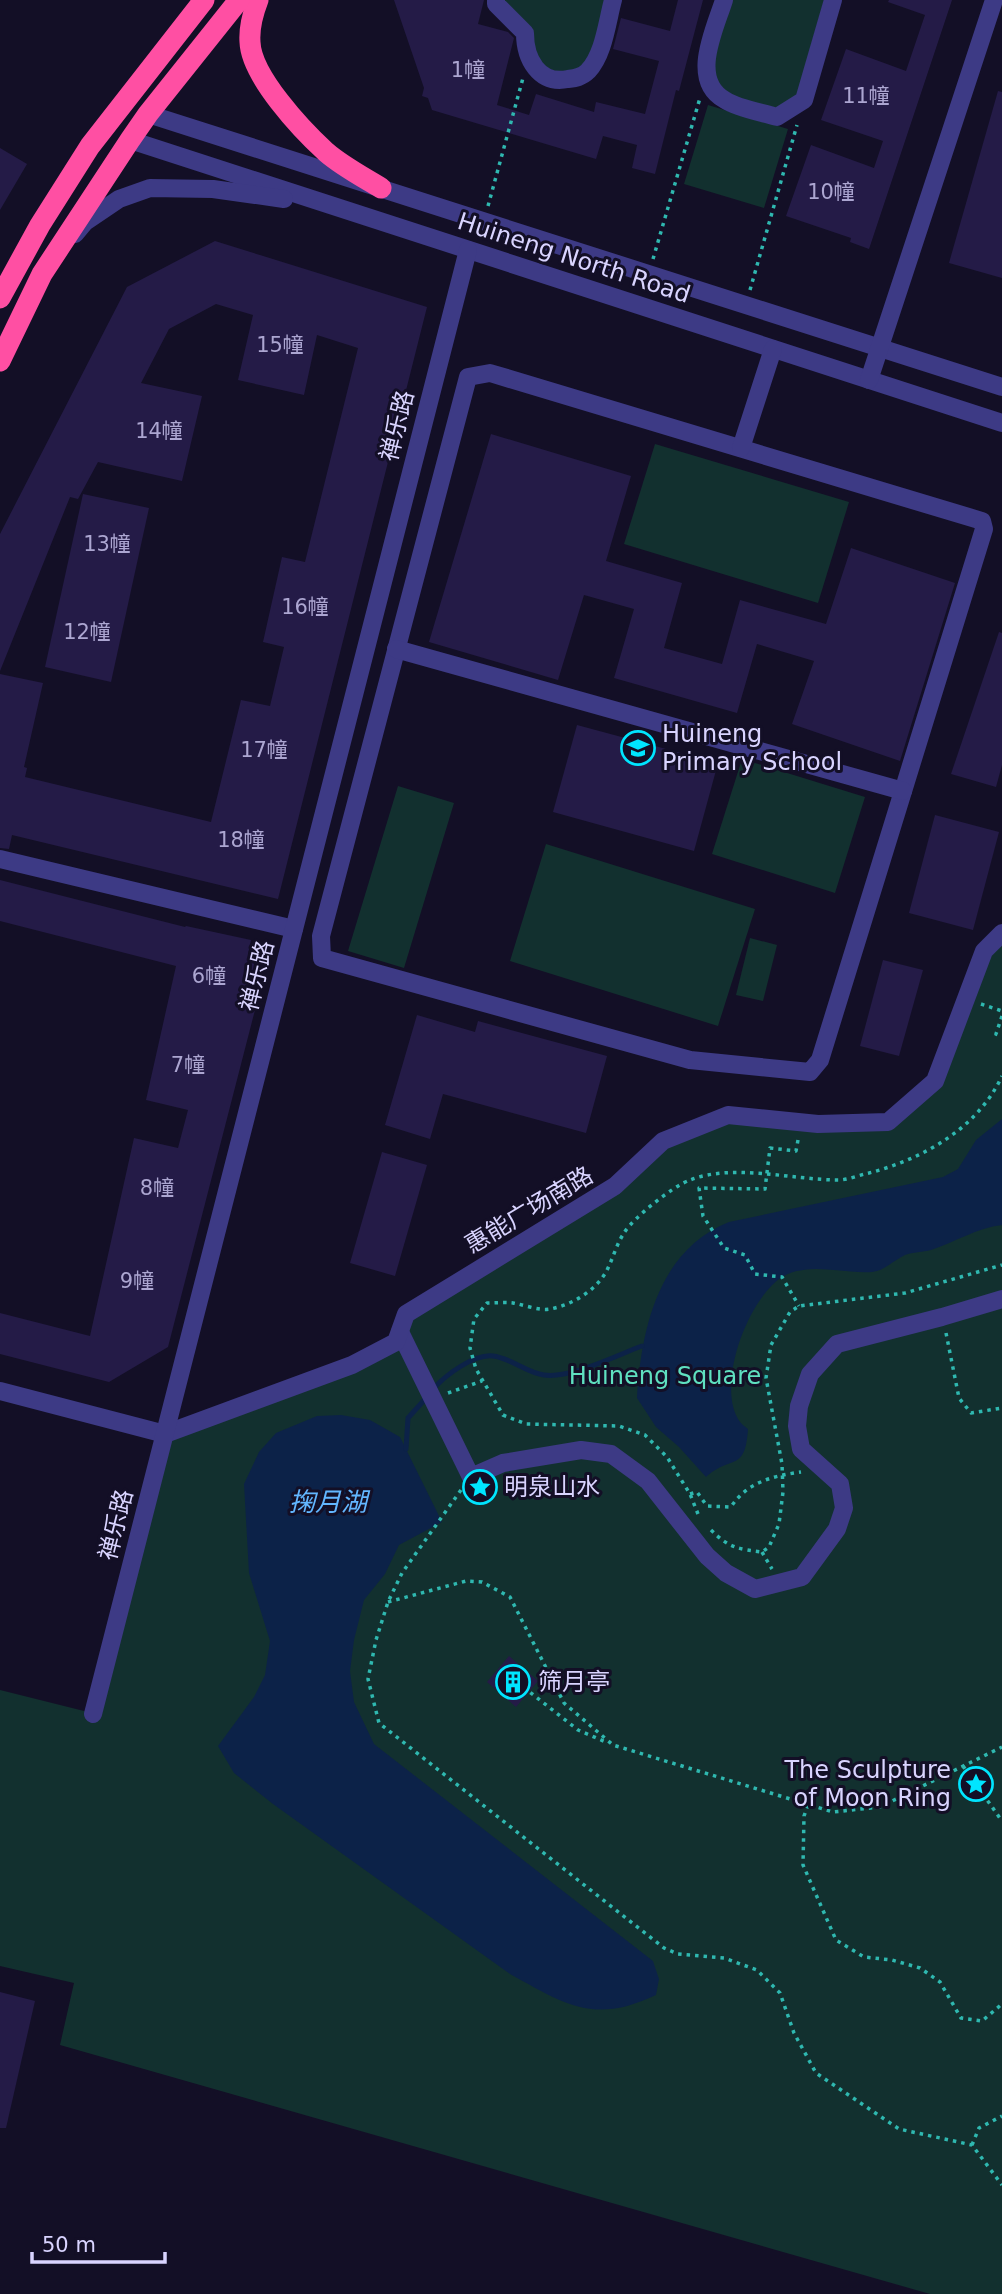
<svg xmlns="http://www.w3.org/2000/svg" width="1002" height="2294" viewBox="0 0 1002 2294" font-family="'DejaVu Sans','Noto Sans SC',sans-serif">
	<style>
		.green { fill: #12302f }
		.water { fill: #0c2248 }
		.lines { fill: none; stroke-linecap: round; stroke-linejoin: round }
		.stream { stroke: #0c2248; stroke-width: 5 }
		.building { fill: #241b47 }
		.path { stroke: #2fb8b0; stroke-width: 3.5; stroke-dasharray: 3.5 5; stroke-linecap: butt }
		.minor { stroke: #3d3a85; stroke-width: 18 }
		.highway { stroke: #ff4fa3; stroke-width: 21 }
		.labels { text-anchor: middle; dominant-baseline: central; stroke-width: 6; stroke-linejoin: round; paint-order: stroke }
		.number-label { font-size: 21px; fill: #aca6d1 }
		.street-label { font-size: 24px; fill: #d9d4ff; stroke: #130f26 }
		.poi-label { font-size: 24px; fill: #d9d4ff; stroke: #130f26; text-anchor: start }
		.park-label { font-size: 24px; fill: #5fe0c0; stroke: #130f26 }
		.water-label { font-size: 26px; font-style: italic; fill: #62b6ff; stroke: #130f26 }
	</style>
	<rect width="100%" height="100%" fill="#130f26"/>
	<!-- green -->
	<g class="green">
		<path d="M 504,0 L 605,0 C 599,20 597,47 584,64 C 580,69 575,69 570,71 C 542,76 533,55 533,30 Z"/>
		<path d="M 732,0 L 824,0 L 797,95 L 776,108 C 762,104 741,101 728,93 C 699,75 725,25 732,0 Z"/>
		<path d="M 708,105 L 788,129 L 764,208 L 684,184 Z"/>
		<path d="M 655,444 L 849,502 L 818,603 L 624,544 Z"/>
		<path d="M 742,759 L 865,797 L 835,893 L 712,854 Z"/>
		<path d="M 398,786 L 454,803 L 404,968 L 348,951 Z"/>
		<path d="M 546,844 L 755,909 L 718,1026 L 510,961 Z"/>
		<path d="M 1002,933 L 1002,2294 L 930,2294 L 60,2045 L 74,1983 L 0,1966 L 0,1690 L 92,1713 L 165,1434 L 395,1342 L 406,1314 L 615,1186 L 663,1141 L 728,1115 L 888,1122 L 935,1081 L 984,951 Z"/>
		<path d="M 750,938 L 777,945 L 763,1001 L 736,995 Z"/>
	</g>
	<!-- water -->
	<g class="water">
		<path d="M 1002,1119 L 1002,1225 C 977,1228 955,1242 931,1250 C 923,1252 913,1252 905,1255 C 894,1260 884,1271 872,1272 C 843,1274 809,1261 782,1277 C 748,1299 718,1380 737,1417 C 739,1422 744,1426 748,1429 C 745,1473 732,1454 706,1477 L 679,1447 L 656,1427 L 637,1398 C 641,1330 658,1250 729,1222 L 943,1177 L 958,1169 L 976,1140 Z"/>
		<path d="M 341,1415 L 370,1420 L 400,1437 L 442,1522 L 399,1545 L 385,1574 L 364,1600 L 354,1640 L 350,1671 L 354,1702 L 374,1744 L 653,1961 L 659,1979 L 656,1995 C 593,2025 565,2004 510,1974 L 273,1804 L 234,1773 L 218,1746 L 254,1697 L 265,1675 L 270,1641 L 249,1573 L 244,1484 L 259,1452 L 276,1433 L 317,1416 Z"/>
	</g>
	<g class="lines">
		<!-- stream -->
		<g class="stream">
			<path d="M 433,1389 C 446,1375 473,1354 493,1356 C 511,1358 527,1373 544,1375 C 570,1379 617,1355 642,1346"/>
			<path d="M 406,1449 L 408,1418 L 427,1397"/>
		</g>
	</g>
	<!-- building -->
	<g class="building">
		<path d="M 394,0 L 484,0 L 478,24 L 508,32 L 514,38 L 497,105 L 529,115 L 536,94 L 594,112 L 596,102 L 645,114 L 659,61 L 613,49 L 621,18 L 670,31 L 678,0 L 703,0 L 679,91 L 676,90 L 655,174 L 632,168 L 637,145 L 603,136 L 596,159 L 432,110 L 428,98 L 422,96 L 424,88 Z"/>
		<path d="M 889,0 L 952,0 L 869,249 L 850,242 L 851,238 L 786,216 L 811,145 L 874,168 L 883,141 L 821,120 L 846,49 L 906,71 L 925,15 L 888,2 Z"/>
		<path d="M 998,91 L 1002,92 L 1002,278 L 949,263 Z"/>
		<path d="M 0,148 L 27,164 L 0,210 Z"/>
		<path d="M 215,241 L 427,307 L 278,899 L 12,835 L 9,849 L 0,848 L 0,674 L 43,683 L 24,767 L 27,768 L 25,777 L 211,822 L 241,700 L 270,706 L 284,647 L 263,642 L 282,557 L 305,562 L 358,348 L 317,335 L 304,395 L 238,380 L 253,315 L 216,304 L 169,329 L 141,383 L 202,396 L 182,481 L 98,462 L 78,499 L 70,497 L 0,671 L 0,534 L 127,287 Z"/>
		<path d="M 491,434 L 631,476 L 606,561 L 682,583 L 664,648 L 722,664 L 740,600 L 826,624 L 851,548 L 955,583 L 900,761 L 792,724 L 814,661 L 757,644 L 737,713 L 614,678 L 634,609 L 584,595 L 558,680 L 429,642 Z"/>
		<path d="M 83,494 L 149,508 L 111,682 L 45,667 Z"/>
		<path d="M 999,632 L 1002,633 L 1002,765 L 996,787 L 951,774 Z"/>
		<path d="M 577,725 L 718,763 L 694,851 L 553,812 Z"/>
		<path d="M 935,815 L 999,832 L 973,930 L 909,913 Z"/>
		<path d="M 0,880 L 185,927 L 186,926 L 251,940 L 248,954 L 263,979 L 168,1347 L 109,1382 L 0,1354 L 0,1313 L 90,1336 L 134,1138 L 178,1148 L 188,1110 L 146,1100 L 176,966 L 0,921 Z"/>
		<path d="M 883,960 L 923,970 L 899,1056 L 860,1046 Z"/>
		<path d="M 417,1015 L 475,1032 L 478,1021 L 607,1056 L 586,1133 L 443,1094 L 430,1139 L 385,1125 Z"/>
		<path d="M 382,1152 L 427,1165 L 395,1276 L 350,1263 Z"/>
		<path d="M 509,1656 L 538,1681 L 516,1707 L 487,1682 Z"/>
		<path d="M 0,1992 L 35,2001 L 6,2128 L 0,2128 Z"/>
	</g>
	<g class="lines">
		<!-- path -->
		<g class="path">
			<path d="M 488,206 L 523,78"/>
			<path d="M 653,259 L 700,98"/>
			<path d="M 750,290 L 797,125"/>
			<path d="M 981,1004 L 1002,1011"/>
			<path d="M 1002,1016 L 996,1034 L 1002,1036"/>
			<path d="M 798,1140 L 796,1151 L 770,1148 L 765,1189 L 699,1188 L 703,1216 L 724,1248 L 745,1255 L 755,1274 L 782,1277 L 799,1306"/>
			<path d="M 946,1333 L 959,1398 L 971,1413 L 1002,1408"/>
			<path d="M 448,1393 L 482,1381"/>
			<path d="M 461,1490 L 402,1573 L 388,1602 L 376,1640 L 368,1679 L 379,1723 L 664,1948 L 678,1954 L 724,1958 L 757,1970 L 780,1993 L 794,2033 L 816,2073 L 899,2129 L 972,2145 L 1002,2185"/>
			<path d="M 690,1494 L 697,1492 L 707,1506 L 731,1507 C 747,1482 773,1476 801,1472"/>
			<path d="M 698,1514 L 690,1494 L 667,1457 L 645,1435 L 619,1426 L 526,1424 L 503,1415 L 476,1369 L 470,1348 L 474,1319 L 487,1303 C 496,1303 505,1302 513,1303 C 525,1305 539,1311 550,1309 C 572,1305 595,1291 606,1272 C 613,1259 616,1245 624,1233 C 633,1218 673,1186 690,1180 C 733,1163 793,1180 838,1180 C 848,1180 859,1175 869,1173 C 923,1159 978,1128 1002,1076"/>
			<path d="M 711,1530 C 729,1548 738,1549 762,1552 L 769,1547 L 779,1524 L 783,1492 L 782,1464 L 766,1378 L 771,1345 L 790,1312 L 799,1306 L 905,1293 L 1002,1265"/>
			<path d="M 762,1552 L 772,1569"/>
			<path d="M 388,1602 L 466,1581 L 482,1582 L 510,1597 L 564,1703 L 613,1745 L 833,1812 L 880,1807 L 1002,1747"/>
			<path d="M 517,1682 L 578,1730 L 608,1743"/>
			<path d="M 963,1766 L 1002,1821"/>
			<path d="M 808,1805 L 804,1816 L 803,1865 L 836,1940 L 864,1957 L 892,1960 L 920,1968 L 940,1982 L 961,2018 L 982,2021 L 1002,2004"/>
			<path d="M 972,2145 L 979,2128 L 1002,2116"/>
		</g>
		<!-- minor -->
		<g class="minor">
			<path d="M 496,0 L 496,4 L 525,33 C 525,59 539,85 568,79 C 576,78 582,77 588,71 C 604,54 607,22 613,0"/>
			<path d="M 724,0 C 715,29 689,80 725,100 C 739,109 761,112 777,117 L 804,100 L 833,0"/>
			<path d="M 148,114 L 1002,387"/>
			<path d="M 130,140 L 1002,423"/>
			<path d="M 75,234 L 85,222 L 119,199 L 150,188 L 213,189 L 284,199"/>
			<path d="M 490,373 L 982,521 L 984,529 L 820,1060 L 810,1072 L 690,1060 L 322,958 L 321,936 L 468,377 Z"/>
			<path d="M 869,380 L 994,0"/>
			<path d="M 741,448 L 773,349"/>
			<path d="M 396,649 L 903,791"/>
			<path d="M 0,859 L 294,929"/>
			<path d="M 400,1332 L 471,1477 L 503,1463 L 581,1450 L 611,1454 L 648,1481 L 707,1556 L 726,1573 L 755,1589 L 802,1577 L 837,1529 L 844,1508 L 840,1484 L 801,1449 L 797,1426 L 799,1406 L 810,1374 L 837,1344 L 942,1317 L 1002,1299"/>
			<path d="M 0,1391 L 165,1434 L 352,1365 L 396,1342 L 406,1314 L 615,1186 L 663,1141 L 728,1115 L 818,1124 L 888,1122 L 935,1081 L 984,951 L 1002,933"/>
			<path d="M 93,1714 L 468,250"/>
		</g>
		<!-- highway -->
		<g class="highway">
			<path d="M 258,0 C 253,13 249,28 250,42 C 251,76 302,130 326,152 C 342,166 363,177 381,188"/>
			<path d="M 0,298 L 40,225 L 90,146 L 204,0"/>
			<path d="M 0,361 L 42,274 L 130,140 L 148,114 L 239,0"/>
		</g>
	</g>
	<!-- icons -->
	<defs>
		<g id="school-ring" transform="scale(1.75)"><circle r="9.5" fill="#130f26" stroke="#00e5ff" stroke-width="1.5"/><path d="M0-5L7-2L0 1L-7-2ZM-4 1L0 2.5L4 1V4Q0 6-4 4Z" fill="#00e5ff"/></g>
		<g id="sight-ring" transform="scale(1.75)"><circle r="9.5" fill="#130f26" stroke="#00e5ff" stroke-width="1.5"/><path d="M0-6L1.8-2.2L6-1.7L2.9 1.2L3.7 5.4L0 3.3L-3.7 5.4L-2.9 1.2L-6-1.7L-1.8-2.2Z" fill="#00e5ff"/></g>
		<g id="building-ring" transform="scale(1.75)"><circle r="9.5" fill="#130f26" stroke="#00e5ff" stroke-width="1.5"/><path d="M-4-6H4V6H1V3H-1V6H-4ZM-2.5-4.3h1.7v1.8h-1.7ZM.8-4.3h1.7v1.8H.8ZM-2.5-1h1.7V.8h-1.7ZM.8-1h1.7V.8H.8Z" fill="#00e5ff"/></g>
	</defs>
	<g fill-rule="evenodd">
		<use href="#school-ring" x="638" y="748"/>
		<use href="#sight-ring" x="480" y="1487"/>
		<use href="#building-ring" x="513" y="1682"/>
		<use href="#sight-ring" x="976" y="1784"/>
	</g>
	<g class="labels">
		<!-- number labels -->
		<g class="number-label">
			<text x="468" y="70">1幢</text>
			<text x="866" y="96">11幢</text>
			<text x="831" y="192">10幢</text>
			<text x="280" y="345">15幢</text>
			<text x="159" y="431">14幢</text>
			<text x="107" y="544">13幢</text>
			<text x="305" y="607">16幢</text>
			<text x="87" y="632">12幢</text>
			<text x="264" y="750">17幢</text>
			<text x="241" y="840">18幢</text>
			<text x="209" y="976">6幢</text>
			<text x="188" y="1065">7幢</text>
			<text x="157" y="1188">8幢</text>
			<text x="137" y="1281">9幢</text>
		</g>
		<!-- street labels -->
		<g class="street-label">
			<text transform="translate(574 258) rotate(18)">Huineng North Road</text>
			<text transform="translate(397 426) rotate(-76)">禅乐路</text>
			<text transform="translate(257 976) rotate(-76)">禅乐路</text>
			<text transform="translate(529 1210) rotate(-31)">惠能广场南路</text>
			<text transform="translate(116 1525) rotate(-76)">禅乐路</text>
		</g>
		<!-- poi labels -->
		<g class="poi-label">
			<text x="662" y="734">Huineng<tspan x="662" dy="28">Primary School</tspan></text>
			<text x="504" y="1487">明泉山水</text>
			<text x="538" y="1682">筛月亭</text>
			<text x="951" y="1770" text-anchor="end">The Sculpture<tspan x="951" dy="28">of Moon Ring</tspan></text>
		</g>
		<!-- park labels -->
		<g class="park-label">
			<text x="665" y="1376">Huineng Square</text>
		</g>
		<!-- water labels -->
		<g class="water-label">
			<text x="328" y="1502">掬月湖</text>
		</g>
	</g>
	<!-- scale -->
	<path d="M32 2252v10h133v-10" fill="none" stroke="#d9d4ff" stroke-width="3.5"/>
	<text x="42" y="2252" font-size="21" fill="#d9d4ff" stroke="#130f26" stroke-width="5" paint-order="stroke">50 m</text>
</svg>
